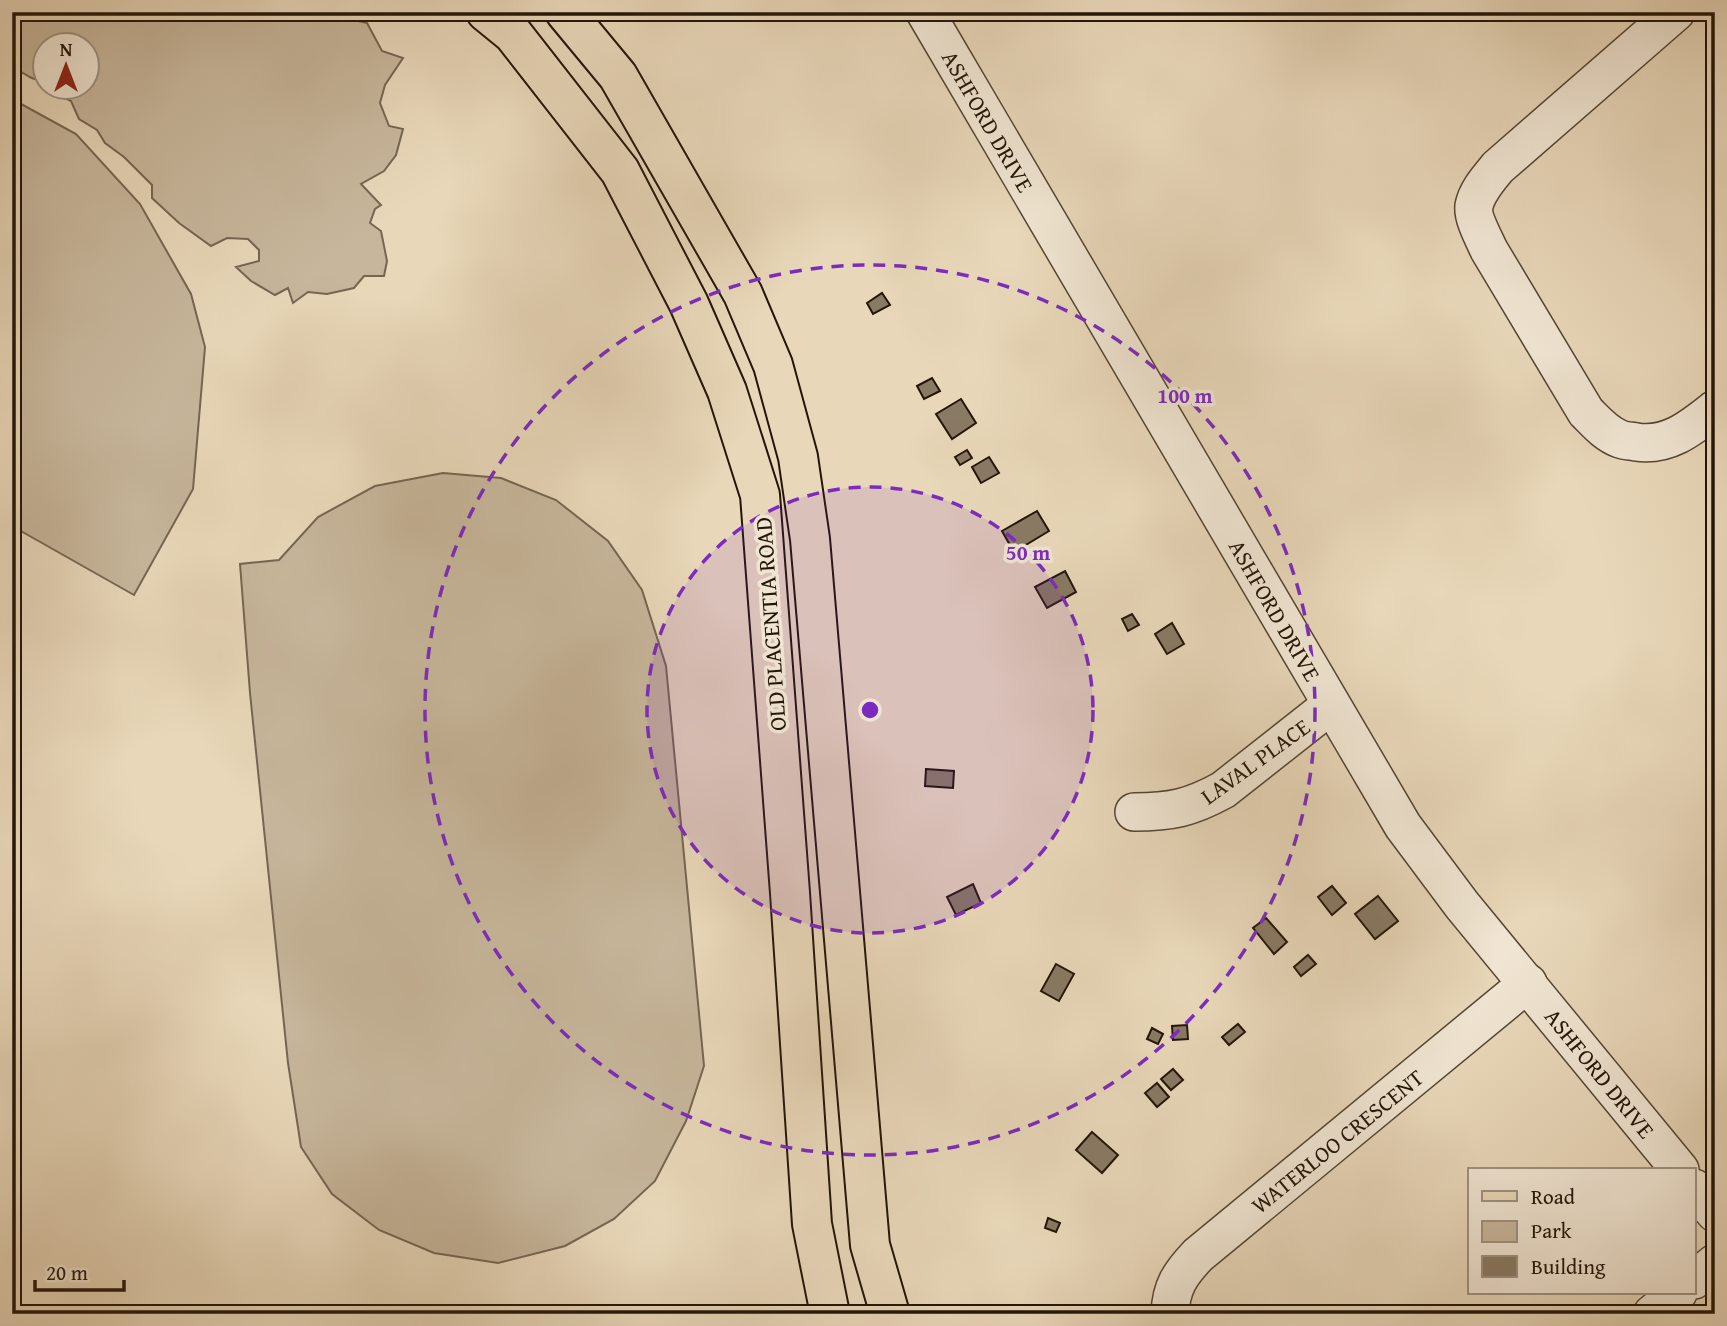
<svg xmlns="http://www.w3.org/2000/svg" width="1727" height="1326" viewBox="0 0 1727 1326" font-family="'Gentium Book Plus',serif">
	<style>
		.green { fill: #c7b69b; stroke: #756652; stroke-width: 2 }
		.building { fill: #897a64; stroke: #231508; stroke-width: 2 }
		.lines { fill: none; stroke-linecap: round; stroke-linejoin: round }
		.minor-casing { stroke: #544634; stroke-width: 40 }
		.major-casing { stroke: #231508; stroke-width: 42 }
		.minor { stroke: #f0e5d2; stroke-width: 37 }
		.major { stroke: #e8d7b9; stroke-width: 38 }
		.ring { fill: none; stroke: #7b2cbf; stroke-width: 3.5; stroke-dasharray: 12 9 }
		.labels { text-anchor: middle; dominant-baseline: central; stroke-width: 7; stroke-linejoin: round; paint-order: stroke }
		.street-label { font-size: 23px; fill: #231508; stroke: #f0e5d2 }
		.centre { fill: #7b2cbf; stroke: #f0e5d2; stroke-width: 3.5 }
		.ring-label { font-size: 21px; text-anchor: middle; font-weight: bold; fill: #7b2cbf; stroke: #f0e5d2; stroke-width: 7; stroke-linejoin: round; paint-order: stroke }
	</style>
	<rect width="100%" height="100%" fill="#e8d7b9"/>
	<filter id="stains"><feTurbulence type="fractalNoise" baseFrequency=".00286" numOctaves="4"/><feColorMatrix values="0 0 0 0 .2 0 0 0 0 .09 0 0 0 0 .02 0 0 0 .5 -.17"/></filter>
	<radialGradient id="worn" r=".72"><stop offset=".6" stop-color="#630" stop-opacity="0"/><stop offset="1" stop-color="#630" stop-opacity=".3"/></radialGradient>
	<!-- green -->
	<g class="green">
		<path d="M 12,12 L 340,12 L 340,17 L 367,23 L 382,51 L 403,58 L 385,85 L 380,103 L 389,126 L 403,129 L 396,155 L 384,171 L 361,184 L 381,205 L 375,209 L 370,223 L 381,231 L 387,261 L 384,276 L 364,276 L 354,288 L 327,294 L 308,292 L 293,303 L 288,288 L 275,295 L 251,281 L 236,267 L 259,261 L 259,250 L 248,239 L 227,238 L 211,246 L 179,223 L 152,198 L 152,185 L 124,157 L 105,143 L 97,130 L 79,119 L 71,101 L 54,93 L 51,88 L 88,88 L 88,46 L 46,46 L 45,80 C 25,80 28,72 12,68 Z"/>
		<path d="M 12,99 L 76,134 L 140,204 L 191,294 L 205,347 L 193,489 L 134,595 L 12,526 Z"/>
		<path d="M 443,473 L 501,478 L 556,500 L 608,541 L 642,590 L 666,666 L 704,1066 L 686,1121 L 655,1181 L 614,1219 L 565,1246 L 498,1263 L 434,1253 L 379,1230 L 332,1194 L 301,1147 L 288,1063 L 250,693 L 240,564 L 279,560 L 318,517 L 375,486 Z"/>
	</g>
	<!-- building -->
	<g class="building">
		<path d="M 882,293 L 890,305 L 873,314 L 867,303 Z"/>
		<path d="M 932,378 L 940,391 L 924,399 L 917,386 Z"/>
		<path d="M 961,399 L 976,423 L 952,439 L 936,414 Z"/>
		<path d="M 967,450 L 972,458 L 960,465 L 955,457 Z"/>
		<path d="M 989,457 L 999,473 L 981,483 L 972,467 Z"/>
		<path d="M 1037,511 L 1049,531 L 1014,552 L 1002,531 Z"/>
		<path d="M 1065,571 L 1076,592 L 1047,608 L 1035,587 Z"/>
		<path d="M 1132,614 L 1139,625 L 1128,631 L 1122,619 Z"/>
		<path d="M 1172,623 L 1184,644 L 1167,654 L 1155,634 Z"/>
		<path d="M 926,769 L 954,771 L 953,788 L 925,786 Z"/>
		<path d="M 973,884 L 981,903 L 956,915 L 947,897 Z"/>
		<path d="M 1332,886 L 1346,903 L 1332,915 L 1318,897 Z"/>
		<path d="M 1378,896 L 1398,921 L 1375,939 L 1355,914 Z"/>
		<path d="M 1266,918 L 1287,942 L 1274,954 L 1253,928 Z"/>
		<path d="M 1308,955 L 1316,964 L 1301,976 L 1294,967 Z"/>
		<path d="M 1056,964 L 1074,974 L 1059,1001 L 1041,991 Z"/>
		<path d="M 1238,1024 L 1245,1032 L 1229,1045 L 1222,1037 Z"/>
		<path d="M 1187,1025 L 1188,1039 L 1173,1040 L 1172,1026 Z"/>
		<path d="M 1152,1028 L 1163,1034 L 1158,1044 L 1147,1039 Z"/>
		<path d="M 1173,1069 L 1183,1080 L 1171,1090 L 1161,1079 Z"/>
		<path d="M 1157,1083 L 1169,1097 L 1157,1107 L 1145,1093 Z"/>
		<path d="M 1092,1132 L 1118,1155 L 1102,1173 L 1076,1150 Z"/>
		<path d="M 1048,1218 L 1060,1223 L 1056,1232 L 1045,1228 Z"/>
	</g>
	<g class="lines">
		<!-- minor casing -->
		<g class="minor-casing">
			<g id="minor">
				<path d="M 925,12 L 1403,826 L 1462,905 L 1680,1170"/>
				<path d="M 1676,12 L 1498,167 C 1489,178 1477,191 1474,206 C 1472,217 1484,239 1489,250 L 1586,412 C 1596,422 1606,434 1620,439 C 1625,441 1631,441 1636,442 C 1668,447 1691,428 1715,409"/>
				<path d="M 1134,812 C 1171,812 1190,808 1223,790 L 1331,705"/>
				<path d="M 1694,1188 L 1715,1213"/>
				<path d="M 1694,1280 L 1715,1263"/>
				<path d="M 1170,1314 C 1171,1287 1180,1274 1198,1255 L 1528,983"/>
				<path d="M 1652,1314 L 1678,1293"/>
			</g>
		</g>
		<!-- major casing -->
		<g class="major-casing">
			<g id="major">
				<path d="M 486,12 L 513,34 L 620,171 L 689,304 L 727,391 L 760,495 L 790,893 L 812,1224 L 830,1314"/>
				<path d="M 565,12 L 618,76 L 743,294 L 773,365 L 798,457 L 810,539 L 870,1245 L 890,1314"/>
			</g>
		</g>
		<!-- minor -->
		<use href="#minor" class="minor"/>
		<!-- major -->
		<use href="#major" class="major"/>
	</g>
	<!-- distance rings -->
	<circle cx="870" cy="710" r="223" fill="#7b2cbf" fill-opacity=".12"/>
	<g class="ring">
		<circle cx="870" cy="710" r="223"/>
		<circle cx="870" cy="710" r="445"/>
	</g>
	<g class="labels">
		<!-- street labels -->
		<g class="street-label">
			<text transform="translate(988 121) rotate(60)">ASHFORD DRIVE</text>
			<text transform="translate(1275 610) rotate(60)">ASHFORD DRIVE</text>
			<text transform="translate(770 624) rotate(-94)">OLD PLACENTIA ROAD</text>
			<text transform="translate(1255 761) rotate(-36)">LAVAL PLACE</text>
			<text transform="translate(1600 1073) rotate(51)">ASHFORD DRIVE</text>
			<text transform="translate(1337 1141) rotate(-39)">WATERLOO CRESCENT</text>
		</g>
	</g>
	<circle cx="870" cy="710" r="10" class="centre"/>
	<g class="ring-label">
		<text x="1185" y="403">100 m</text>
		<text x="1028" y="560">50 m</text>
	</g>
	<!-- margin -->
	<rect width="1727" height="1326" fill="none" stroke="#e8d7b9" stroke-width="42"/>
	<rect x="14" y="14" width="1699" height="1298" fill="none" stroke="#231508" stroke-width="3.5"/>
	<rect x="21" y="21" width="1685" height="1284" fill="none" stroke="#231508" stroke-width="2"/>
	<!-- legend -->
	<rect x="1468" y="1168" width="228" height="126" fill="#f0e5d2" stroke="#9e9281" stroke-width="2"/>
	<rect x="1482" y="1191" width="35" height="10" fill="#e8d7b9" stroke="#9e9281" stroke-width="2"/>
	<text x="1531" y="1204" font-size="21" fill="#231508">Road</text>
	<rect x="1482" y="1221" width="35" height="21" fill="#c7b69b" stroke="#9e9281" stroke-width="2"/>
	<text x="1531" y="1238" font-size="21" fill="#231508">Park</text>
	<rect x="1482" y="1256" width="35" height="21" fill="#897a64" stroke="#9e9281" stroke-width="2"/>
	<text x="1531" y="1274" font-size="21" fill="#231508">Building</text>
	<!-- north arrow -->
	<g transform="translate(66 66)"><circle r="33" fill="#f0e5d2" stroke="#9e9281" stroke-width="2"/>
	<path d="M0-5L12 26L0 18L-12 26Z" fill="#8f2418"/>
	<text y="-10" font-size="19" font-weight="bold" text-anchor="middle" fill="#231508">N</text>
	</g>
	<!-- scale -->
	<path d="M35 1280v10h89v-10" fill="none" stroke="#231508" stroke-width="3.5"/>
	<text x="46" y="1280" font-size="21" fill="#231508" stroke="#f0e5d2" stroke-width="5" paint-order="stroke">20 m</text>
	<rect width="100%" height="100%" filter="url(#stains)"/>
	<rect width="100%" height="100%" fill="url(#worn)"/>
</svg>
